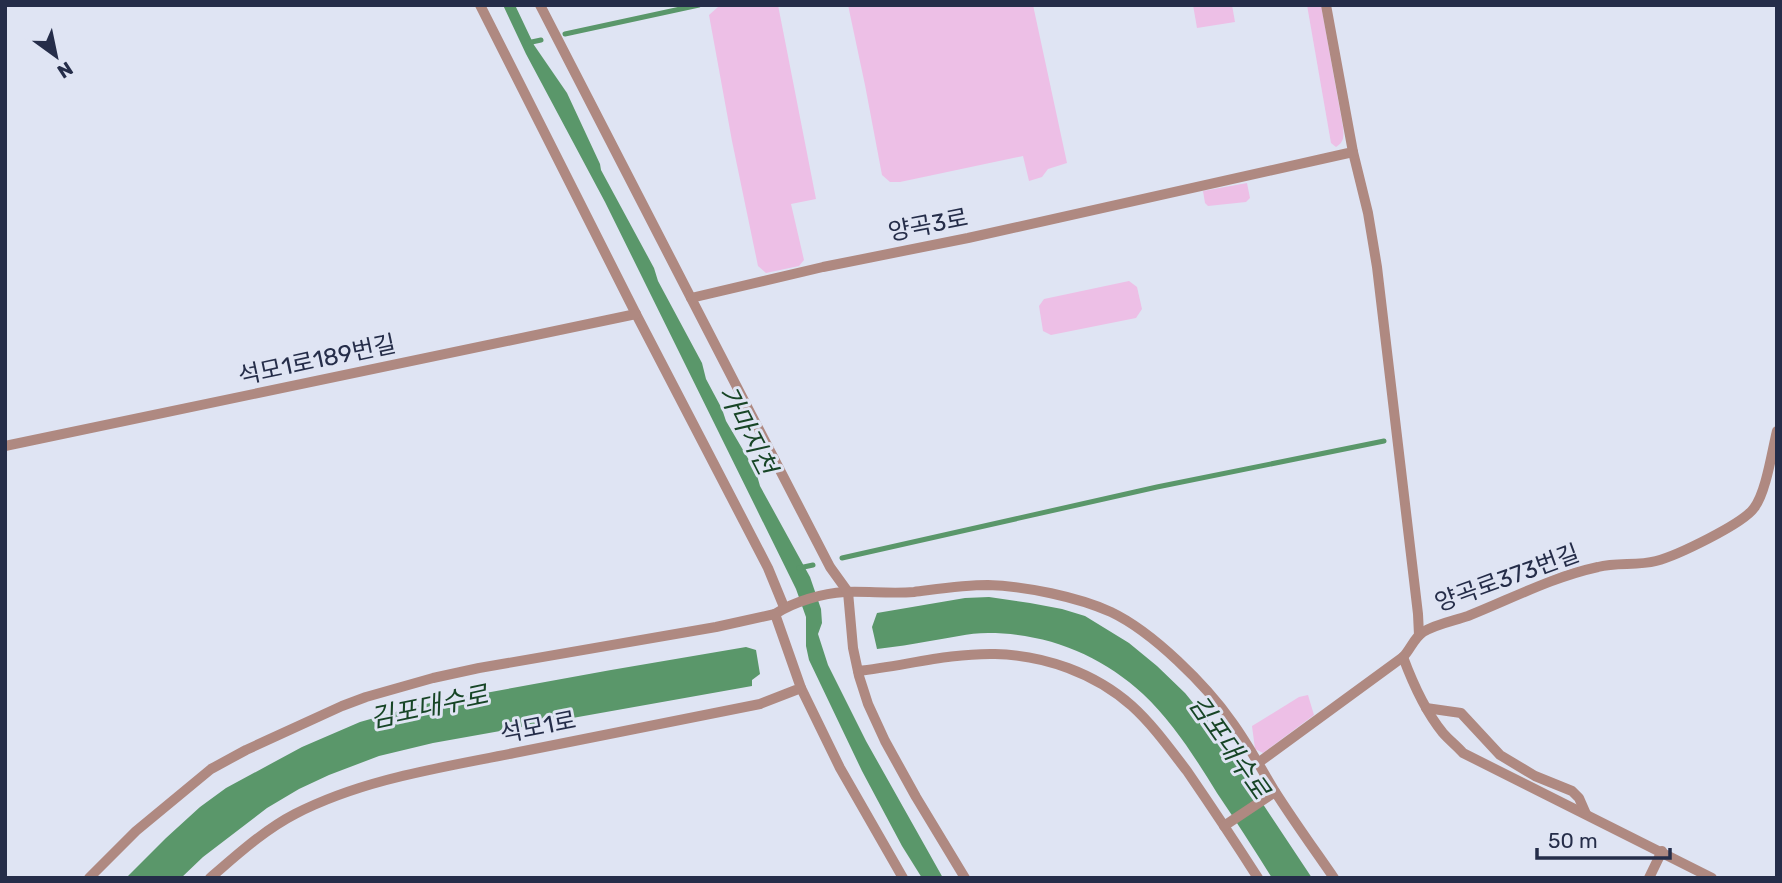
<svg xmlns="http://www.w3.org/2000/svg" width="1782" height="883" viewBox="0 0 1782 883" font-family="Rubik,'Noto Sans KR',sans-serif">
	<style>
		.green { fill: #edbfe6 }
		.water { fill: #5a976a }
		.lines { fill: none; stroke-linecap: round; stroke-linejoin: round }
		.stream { stroke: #5a976a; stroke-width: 5 }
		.lane { stroke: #af8981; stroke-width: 10 }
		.labels { text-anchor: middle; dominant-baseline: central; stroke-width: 6; stroke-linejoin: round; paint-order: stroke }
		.street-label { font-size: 24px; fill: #252d49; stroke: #dfe4f3 }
		.water-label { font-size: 26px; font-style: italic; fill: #174526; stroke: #dfe4f3 }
	</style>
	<rect width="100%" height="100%" fill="#dfe4f3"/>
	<!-- green -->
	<g class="green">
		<path d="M 728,5 L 778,5 L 816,199 L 791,204 L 804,260 L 799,266 L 766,273 L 758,266 L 732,141 L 709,15 L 718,7 Z"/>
		<path d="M 848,5 L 1033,5 L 1067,163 L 1048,169 L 1042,177 L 1029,181 L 1023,156 L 900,182 L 890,182 L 882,175 L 865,85 Z"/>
		<path d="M 1193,5 L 1232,5 L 1235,22 L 1197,28 Z"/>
		<path d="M 1307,5 L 1321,5 L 1343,127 C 1344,137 1344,142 1336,147 L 1331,143 Z"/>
		<path d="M 1247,183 L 1250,198 L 1246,202 L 1208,206 L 1205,203 L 1203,191 Z"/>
		<path d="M 1129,281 L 1137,287 L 1142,309 L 1136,318 L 1051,335 L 1043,331 L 1039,306 L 1044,299 Z"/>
		<path d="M 1308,695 L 1314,715 L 1263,753 L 1255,749 L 1252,726 L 1299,697 Z"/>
	</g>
	<!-- water -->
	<g class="water">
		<path d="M 503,5 L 515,5 L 534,45 L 567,93 L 600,164 L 601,170 L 654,268 L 658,281 L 702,363 L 706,379 L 722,409 L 726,421 L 756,472 L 760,486 L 810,577 L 821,609 L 822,623 L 818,634 L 828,665 L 866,741 L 943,878 L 922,878 L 902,846 L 862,771 L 809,660 L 806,646 L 806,617 L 796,589 L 605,202 L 526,54 Z"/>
		<path d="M 989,597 L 1030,603 L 1062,609 L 1085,616 L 1129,643 L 1157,666 L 1185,693 L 1207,720 L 1312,878 L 1272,878 C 1254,849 1236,821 1217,793 C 1196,759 1173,722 1143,694 C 1101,655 1047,633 988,633 C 968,633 950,638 930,641 C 913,644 895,647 877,649 L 872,627 L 877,613 L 965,598 Z"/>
		<path d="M 746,647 L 756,650 L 760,674 L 752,680 L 752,686 L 433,743 L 379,756 L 329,775 L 299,789 L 267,808 L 203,857 L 181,878 L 126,878 L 166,838 L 200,807 L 226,788 L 302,747 L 360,722 L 420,705 L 611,670 Z"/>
	</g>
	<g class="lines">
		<!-- stream -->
		<g class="stream">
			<path d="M 565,34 L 699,5"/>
			<path d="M 527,43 L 541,40"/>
			<path d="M 842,558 L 1157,487 L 1384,441"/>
			<path d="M 799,568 L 813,565"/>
		</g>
		<!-- lane -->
		<g class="lane">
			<path d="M 480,5 L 636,314 L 768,568 L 784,607"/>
			<path d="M 540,5 L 691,298"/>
			<path d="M 1353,152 L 1368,213 L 1377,267 L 1418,614 L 1419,635"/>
			<path d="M 5,446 L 636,314"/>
			<path d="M 1403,657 C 1413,684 1425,711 1443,733 C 1449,740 1457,746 1463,753 L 1712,878"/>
			<path d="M 858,671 C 904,666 949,653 995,654 C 1044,655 1095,673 1132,706 C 1153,725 1170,749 1187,771 C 1211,806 1235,842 1258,878"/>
			<path d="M 801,688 L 840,768 L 903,878"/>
			<path d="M 1426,708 L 1461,713 L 1500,755 L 1535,776 L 1572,791 L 1579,798 L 1586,814"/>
			<path d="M 1258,763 L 1403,657 C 1410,650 1414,638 1423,632 C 1436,624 1453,621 1468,616 C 1511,599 1552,577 1598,567 C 1617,562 1637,566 1656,561 C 1676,556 1743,524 1754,508 C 1766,493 1772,451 1777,431"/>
			<path d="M 1224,826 L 1275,792"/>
			<path d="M 89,878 L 136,831 L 211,769 L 246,750 L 342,706 L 366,697 L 433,678 L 479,668 L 716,627 L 775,614"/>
			<path d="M 210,878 C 237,855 264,830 295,814 C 363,779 440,768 514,753 C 596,737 678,720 760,704 L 801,688 L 775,614 C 793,602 823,593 845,592 C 868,591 890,594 914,592 C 938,589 963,585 988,585 C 1025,586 1078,597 1111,612 C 1153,632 1206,685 1232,722 C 1248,744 1260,767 1274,790 C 1293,820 1314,849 1334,878"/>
			<path d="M 965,878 L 916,797 L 885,741 L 868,704 L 859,676 L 853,648 L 848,592 L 830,567 L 691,298 L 823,267 L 968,238 L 1353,152 L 1326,5"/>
			<path d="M 1649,878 L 1662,851"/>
		</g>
	</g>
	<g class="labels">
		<!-- street labels -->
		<g class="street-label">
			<text transform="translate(928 225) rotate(-11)">양곡3로</text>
			<text transform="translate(317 360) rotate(-12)">석모1로189번길</text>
			<text transform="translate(1507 578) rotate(-20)">양곡로373번길</text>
			<text transform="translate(538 727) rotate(-11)">석모1로</text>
		</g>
		<!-- water labels -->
		<g class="water-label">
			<text transform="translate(747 430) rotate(63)">가마지천</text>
			<text transform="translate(429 707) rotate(-12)">김포대수로</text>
			<text transform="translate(1229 747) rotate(55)">김포대수로</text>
		</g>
	</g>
	<!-- border -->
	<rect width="1782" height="883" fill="none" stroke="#252d49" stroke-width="14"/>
	<!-- north arrow -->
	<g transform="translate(56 56) rotate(147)" stroke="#dfe4f3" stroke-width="5" paint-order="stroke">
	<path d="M0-5L12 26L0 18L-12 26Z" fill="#252d49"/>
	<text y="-10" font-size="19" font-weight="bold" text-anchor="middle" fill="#252d49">N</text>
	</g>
	<!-- scale -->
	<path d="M1537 848v10h133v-10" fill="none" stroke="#252d49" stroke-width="3.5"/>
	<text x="1548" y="848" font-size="21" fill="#252d49" stroke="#dfe4f3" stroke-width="5" paint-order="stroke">50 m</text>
</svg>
